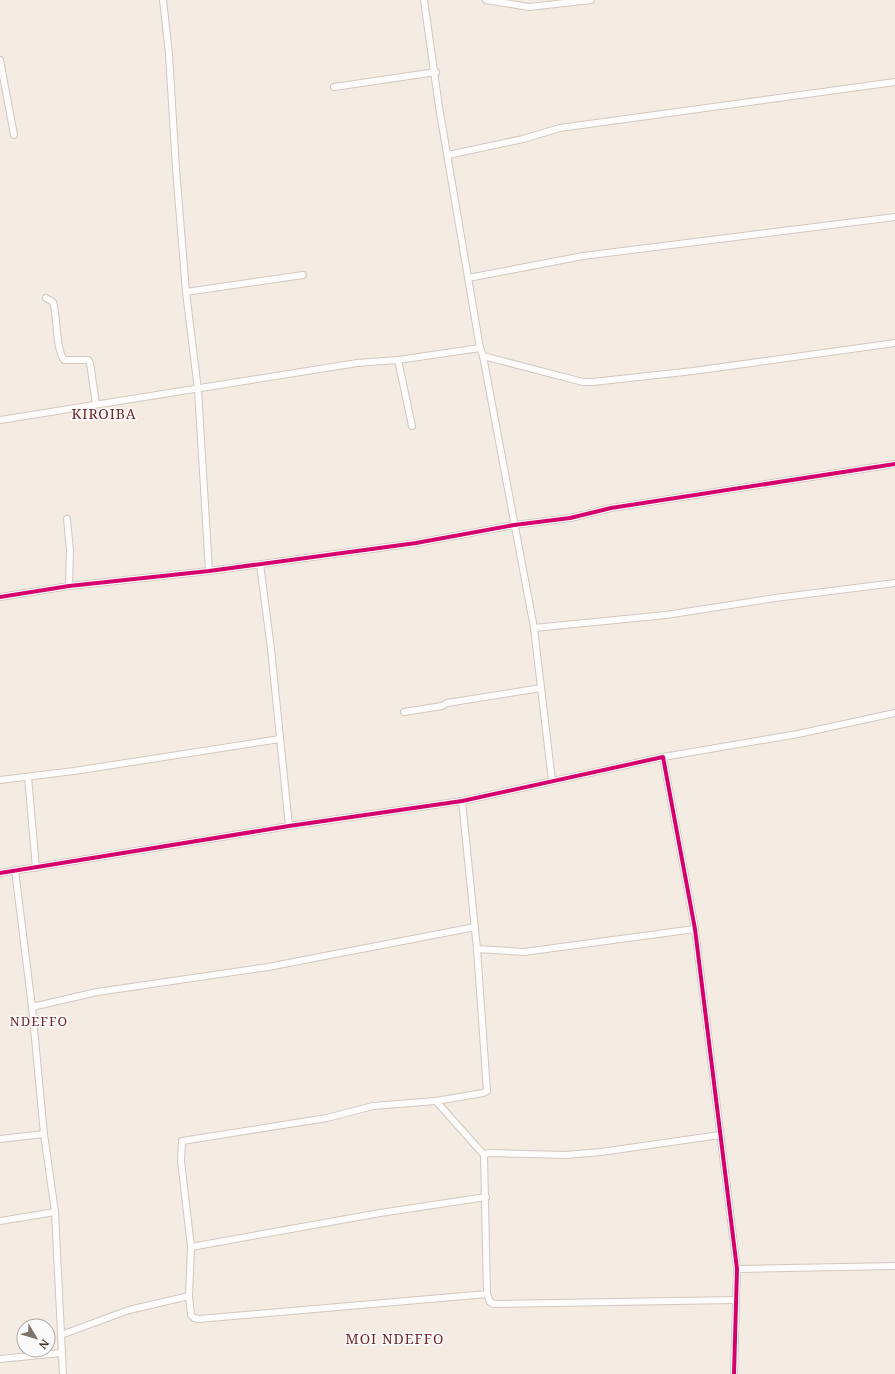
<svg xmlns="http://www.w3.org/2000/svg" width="895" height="1374" viewBox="0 0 895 1374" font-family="'Noto Serif',serif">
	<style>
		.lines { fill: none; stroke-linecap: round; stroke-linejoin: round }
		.street-casing { stroke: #d2c8c0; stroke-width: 8 }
		.street { stroke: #fdfcfb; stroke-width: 6 }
		.cycleway-casing { stroke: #fafafa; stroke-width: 6 }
		.cycleway { stroke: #d6006c; stroke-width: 4 }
		.labels { text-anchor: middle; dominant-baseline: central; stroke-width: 3; stroke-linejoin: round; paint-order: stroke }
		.neighbourhood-label { font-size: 13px; letter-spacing: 1px; fill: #6e282f; stroke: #fafafa }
		.quarter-label { font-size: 14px; letter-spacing: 1px; fill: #6e282f; stroke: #fafafa }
	</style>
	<rect width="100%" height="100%" fill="#f4ebe3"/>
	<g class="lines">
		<!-- street casing -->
		<g class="street-casing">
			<g id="street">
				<path d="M 163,0 L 169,54 L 176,169 L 186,292 L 198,390 L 209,571"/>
				<path d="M 424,0 L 439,107 L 480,348 L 483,356 L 534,628 L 552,781"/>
				<path d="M 486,0 L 529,7 L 591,0"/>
				<path d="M 0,60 L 14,135"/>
				<path d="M 334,87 L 436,72"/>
				<path d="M 448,155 L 523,139 L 560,128 L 895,82"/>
				<path d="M 468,278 L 583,256 L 895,217"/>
				<path d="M 186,292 L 303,275"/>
				<path d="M 46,298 L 53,302 C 58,319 55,346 64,360 L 88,360 L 90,363 L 96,404"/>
				<path d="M 483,356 L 583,382 L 593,382 L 693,371 L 895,343"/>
				<path d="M 398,360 L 412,426"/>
				<path d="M 0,420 L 357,363 L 398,360 L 480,348"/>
				<path d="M 67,519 L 70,551 L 69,586"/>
				<path d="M 260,564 L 271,649 L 289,826"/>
				<path d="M 0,597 L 69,586 L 209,571 L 416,543 L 514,525 L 570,518 L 611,508 L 895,464"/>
				<path d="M 534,628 L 666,615 L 775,598 L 895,583"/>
				<path d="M 404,712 L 442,706 L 447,703 L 541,688"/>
				<path d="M 663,757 L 798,734 L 895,713"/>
				<path d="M 28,777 L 36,868"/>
				<path d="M 0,780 L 74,771 L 280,739"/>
				<path d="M 15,870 L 32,1007 L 44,1134 L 55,1212 L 63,1374"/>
				<path d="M 0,873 L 289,826 L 462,801 L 663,757 L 695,929 L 737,1269 L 734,1374"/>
				<path d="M 477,949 L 524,952 L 695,929"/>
				<path d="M 32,1007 L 97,992 L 268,967 L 475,927"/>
				<path d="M 436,1101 L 484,1155"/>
				<path d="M 720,1135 L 601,1152 L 565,1155 L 488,1153 L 484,1155 L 487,1294 L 490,1302 L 494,1304 L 735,1300"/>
				<path d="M 0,1139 L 44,1134"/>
				<path d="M 0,1221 L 55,1212"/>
				<path d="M 191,1247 L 380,1213 L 486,1197"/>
				<path d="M 737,1269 L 895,1266"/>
				<path d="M 189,1296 L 191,1315 L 194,1318 L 199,1319 L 487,1294"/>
				<path d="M 61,1335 L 129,1310 L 189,1296 L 191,1247 L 181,1161 L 182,1141 L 327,1118 L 373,1106 L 436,1101 L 483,1093 L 487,1091 L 477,949 L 462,801"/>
				<path d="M 0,1359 L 61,1353"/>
			</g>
		</g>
		<!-- street -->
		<use href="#street" class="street"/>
		<!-- cycleway casing -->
		<g class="cycleway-casing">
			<g id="cycleway">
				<path d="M 0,597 L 69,586 L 209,571 L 416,543 L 514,525 L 570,518 L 611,508 L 895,464"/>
				<path d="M 0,873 L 289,826 L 462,801 L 663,757 L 695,929 L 737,1269 L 734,1374"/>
			</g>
		</g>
		<!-- cycleway -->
		<use href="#cycleway" class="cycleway"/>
	</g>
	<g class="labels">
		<!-- neighbourhood labels -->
		<g class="neighbourhood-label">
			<text x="39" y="1021">NDEFFO</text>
		</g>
		<!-- quarter labels -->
		<g class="quarter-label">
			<text x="104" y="413">KIROIBA</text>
			<text x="395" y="1338">MOI NDEFFO</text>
		</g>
	</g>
	<!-- north arrow -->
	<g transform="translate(36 1338) rotate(128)"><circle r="19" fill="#fafafa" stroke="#afaba7"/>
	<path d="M0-3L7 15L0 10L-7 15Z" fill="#7e746b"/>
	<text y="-6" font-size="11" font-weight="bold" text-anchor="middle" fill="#3f342a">N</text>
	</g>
</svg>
